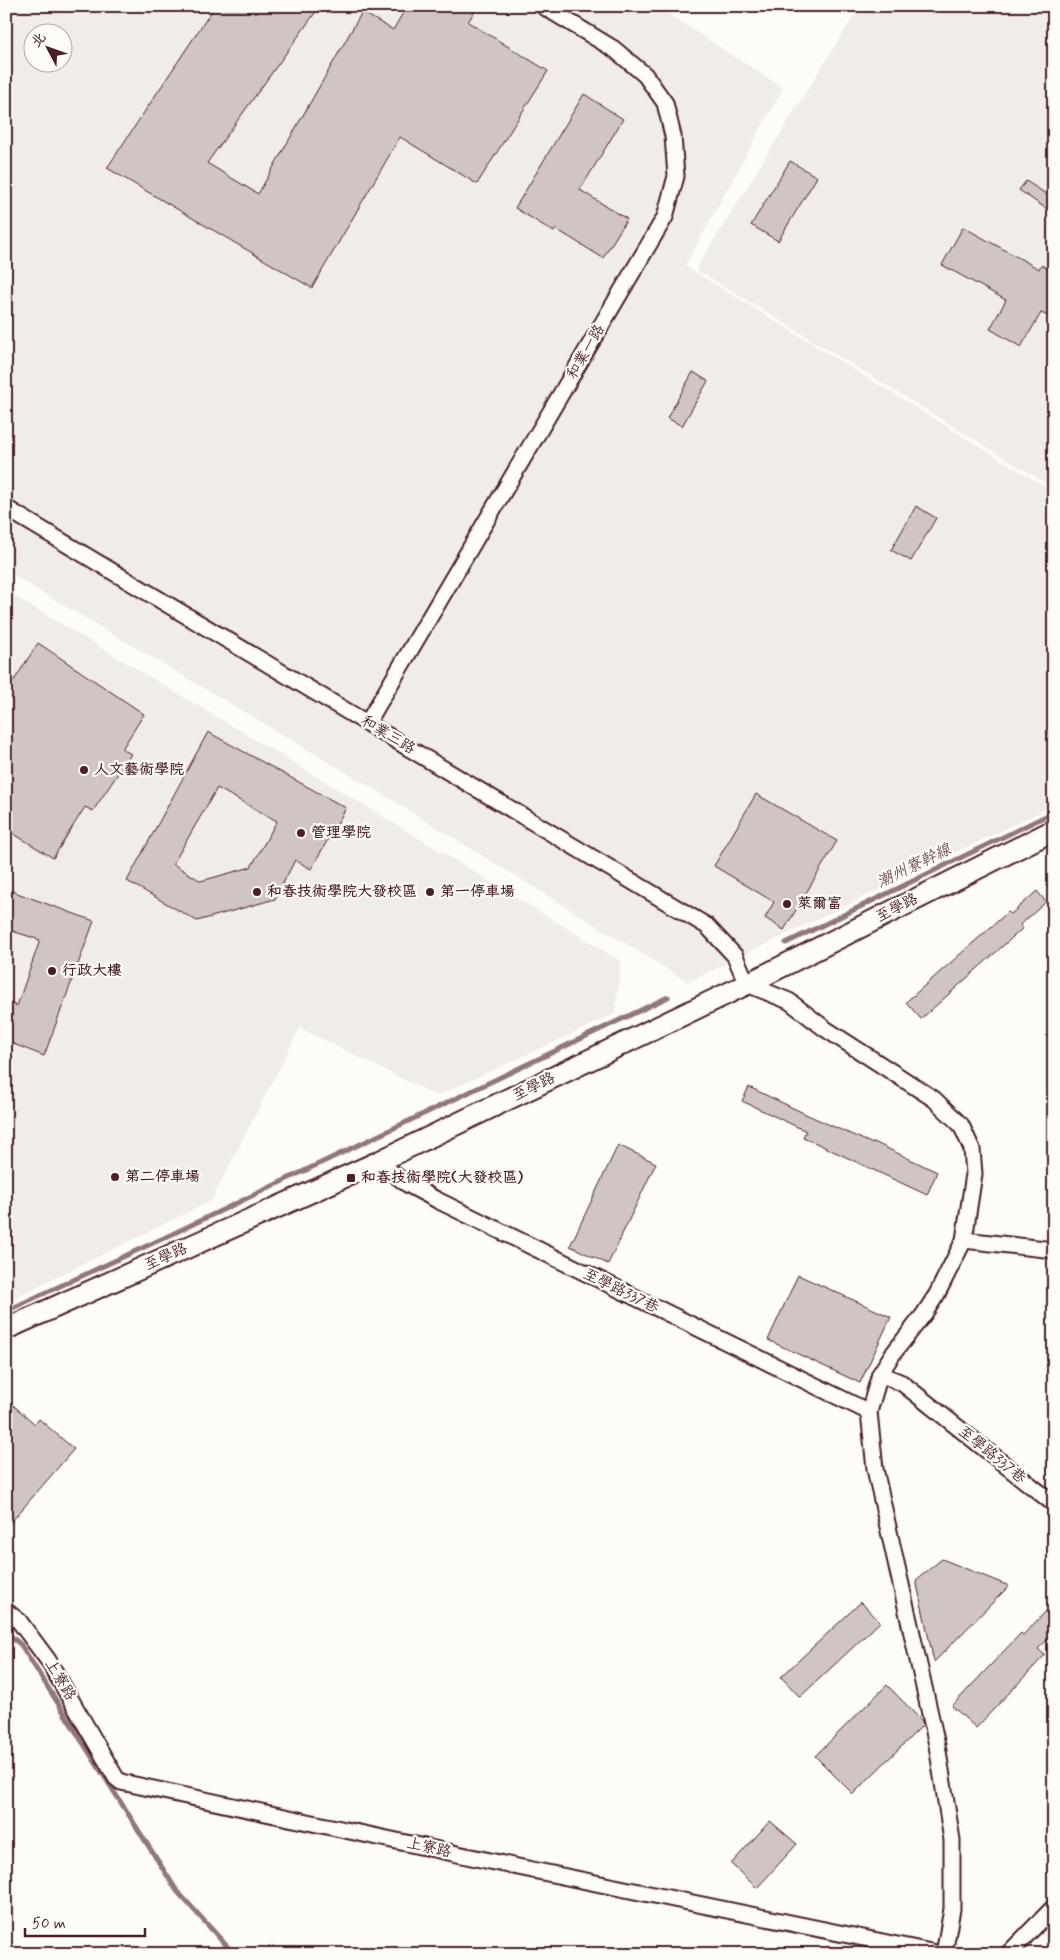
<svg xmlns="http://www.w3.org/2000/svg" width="1060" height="1960" viewBox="0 0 1060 1960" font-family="Mynerve,'LXGW WenKai TC',sans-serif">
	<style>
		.built { fill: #f0ece8; fill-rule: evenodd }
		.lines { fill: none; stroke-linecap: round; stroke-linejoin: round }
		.stream { stroke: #91777b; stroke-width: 5 }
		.building { fill: #d0c5c4; stroke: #4a1f2b; fill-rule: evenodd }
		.street-casing { stroke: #4a1f2b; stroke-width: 19 }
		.secondary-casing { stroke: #4a1f2b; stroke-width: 24 }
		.street { stroke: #fdfcf7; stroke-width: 15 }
		.secondary { stroke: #fdfcf7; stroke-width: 20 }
		.poi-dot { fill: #4a1f2b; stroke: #fdfcf7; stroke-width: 2 }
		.labels { text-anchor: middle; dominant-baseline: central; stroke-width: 4.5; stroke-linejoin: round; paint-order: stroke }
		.street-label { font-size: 15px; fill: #4a1f2b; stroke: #fdfcf7 }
		.poi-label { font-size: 15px; font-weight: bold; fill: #4a1f2b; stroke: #fdfcf7; text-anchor: start }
		.water-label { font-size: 16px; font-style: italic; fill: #73525a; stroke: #fdfcf7 }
	</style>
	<rect width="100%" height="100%" fill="#fdfcf7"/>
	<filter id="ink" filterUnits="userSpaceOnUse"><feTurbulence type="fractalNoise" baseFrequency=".02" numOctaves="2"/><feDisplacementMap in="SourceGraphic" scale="10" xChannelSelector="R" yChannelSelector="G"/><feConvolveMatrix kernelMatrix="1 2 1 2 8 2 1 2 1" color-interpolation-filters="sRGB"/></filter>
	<g filter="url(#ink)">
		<!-- built -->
		<g class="built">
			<path d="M 6,6 L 656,6 L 783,88 L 685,266 L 1054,492 L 1054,805 L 688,982 L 371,787 L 6,571 ZM 32,32 L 62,32 L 62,62 L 32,62 Z"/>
			<path d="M 860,6 L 1054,6 L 1054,488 L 696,269 Z"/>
			<path d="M 6,591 L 359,802 L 621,961 L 615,1014 L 437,1096 L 300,1028 L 211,1201 L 6,1302 Z"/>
		</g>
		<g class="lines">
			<!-- stream -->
			<g class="stream">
				<path d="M 786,943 L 1054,812"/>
				<path d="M 6,1311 L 166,1237 L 668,997"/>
				<path d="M 6,1632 L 21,1645 L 177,1891 L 234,1954"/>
			</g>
		</g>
		<!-- building -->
		<g class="building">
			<path d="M 215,6 L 320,6 L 207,163 L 258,194 L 362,12 L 393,30 L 407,6 L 478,6 L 468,22 L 548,71 L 477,184 L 400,137 L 312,288 L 107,168 Z"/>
			<path d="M 584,94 L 623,119 L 580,190 L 627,219 L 603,258 L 556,229 L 554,232 L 515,208 Z"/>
			<path d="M 790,161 L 817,177 L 778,241 L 751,225 Z"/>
			<path d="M 1026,181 L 1054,199 L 1054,214 L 1019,190 Z"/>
			<path d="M 963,227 L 1039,269 L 1041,265 L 1054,272 L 1054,305 L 1048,316 L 1041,313 L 1021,347 L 990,329 L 1006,300 L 942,265 Z"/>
			<path d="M 693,372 L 708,381 L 682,426 L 667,418 Z"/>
			<path d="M 916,506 L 936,518 L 911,561 L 891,550 Z"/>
			<path d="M 38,643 L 144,714 L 122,749 L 131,754 L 93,811 L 85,807 L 53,858 L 6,829 L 6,693 Z"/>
			<path d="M 208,732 L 346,808 L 311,869 L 295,860 L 275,899 L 197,921 L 127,881 ZM 217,788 L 277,821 L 251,867 L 201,881 L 173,864 Z"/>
			<path d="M 756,794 L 837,841 L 784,930 L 765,918 L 774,902 L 714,866 Z"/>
			<path d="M 6,889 L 94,921 L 44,1056 L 6,1041 L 6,1001 L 17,1006 L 40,940 L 6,929 Z"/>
			<path d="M 1037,891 L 1046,902 L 1020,925 L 1023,928 L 921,1019 L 906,1002 L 1008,912 L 1011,914 Z"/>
			<path d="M 749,1087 L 812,1117 L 873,1144 L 874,1142 L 937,1172 L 927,1195 L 803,1137 L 806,1131 L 742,1101 Z"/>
			<path d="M 618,1145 L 656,1163 L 608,1264 L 570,1246 Z"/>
			<path d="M 798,1275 L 891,1317 L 860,1383 L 768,1340 Z"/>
			<path d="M 6,1399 L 35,1424 L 39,1419 L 74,1449 L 6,1528 Z"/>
			<path d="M 942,1559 L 1009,1586 L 934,1662 L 916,1580 Z"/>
			<path d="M 861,1602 L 880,1622 L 800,1697 L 781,1677 Z"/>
			<path d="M 1054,1603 L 1054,1633 L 1038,1649 L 1045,1655 L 976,1728 L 952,1706 L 1021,1633 L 1023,1635 Z"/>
			<path d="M 887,1685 L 922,1721 L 923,1725 L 853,1794 L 815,1756 Z"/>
			<path d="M 770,1821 L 797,1844 L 757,1888 L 731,1864 Z"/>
		</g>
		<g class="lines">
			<!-- street casing -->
			<g class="street-casing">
				<g id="street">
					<path d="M 6,508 L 707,926 L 735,956 L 747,984 L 789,1001 L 824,1028 L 934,1099 L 961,1125 L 972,1149 L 974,1174 L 964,1240 L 937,1294 L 924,1314 L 892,1355 L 880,1374 L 869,1412 L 875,1469 L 937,1745 L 952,1840 L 952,1909 L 944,1954"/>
					<path d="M 368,722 L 665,217 L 676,176 L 673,136 L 665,103 L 645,75 L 614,49 L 543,6"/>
					<path d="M 378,1162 L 407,1184 L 437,1200 L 869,1412"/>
					<path d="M 964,1240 L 1054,1250"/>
					<path d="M 880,1374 L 902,1383 L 1054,1504"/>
					<path d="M 6,1611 L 19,1621 L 48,1660 L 116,1778 L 121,1782 L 518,1867 L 941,1954"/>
					<path d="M 1008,1954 L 1054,1907"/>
				</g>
			</g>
			<!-- secondary casing -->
			<g class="secondary-casing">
				<path id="secondary" d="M 6,1329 L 378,1162 L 747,984 L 1054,830"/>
			</g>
			<!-- street -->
			<use href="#street" class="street"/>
			<!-- secondary -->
			<use href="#secondary" class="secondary"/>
		</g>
	</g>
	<!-- markers -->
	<g class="poi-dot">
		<circle cx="84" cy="770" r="5"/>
		<circle cx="301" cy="833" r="5"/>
		<circle cx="257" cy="892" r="5"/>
		<circle cx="430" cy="892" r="5"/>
		<circle cx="787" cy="904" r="5"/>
		<circle cx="52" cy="971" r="5"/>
		<circle cx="115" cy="1177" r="5"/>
		<rect x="346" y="1173" width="10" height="10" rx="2.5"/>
	</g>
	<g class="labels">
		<!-- street labels -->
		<g class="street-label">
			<text transform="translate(586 352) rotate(-60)">和業一路</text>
			<text transform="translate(388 735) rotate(31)">和業三路</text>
			<text transform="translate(897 908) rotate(-27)">至學路</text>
			<text transform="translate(534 1087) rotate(-26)">至學路</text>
			<text transform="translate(166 1257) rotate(-24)">至學路</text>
			<text transform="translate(621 1291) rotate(26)">至學路337巷</text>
			<text transform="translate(992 1455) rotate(39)">至學路337巷</text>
			<text transform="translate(60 1680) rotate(59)">上寮路</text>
			<text transform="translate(429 1848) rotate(12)">上寮路</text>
		</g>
		<!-- poi labels -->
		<g class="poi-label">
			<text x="94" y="770">人文藝術學院</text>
			<text x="311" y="833">管理學院</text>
			<text x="267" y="892">和春技術學院大發校區</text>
			<text x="440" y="892">第一停車場</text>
			<text x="797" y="904">萊爾富</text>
			<text x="62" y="971">行政大樓</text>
			<text x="125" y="1177">第二停車場</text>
			<text x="361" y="1178">和春技術學院(大發校區)</text>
		</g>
		<!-- water labels -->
		<g class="water-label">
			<text transform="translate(914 866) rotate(-26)">潮州寮幹線</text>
		</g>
	</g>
	<!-- margin -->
	<rect width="1060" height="1960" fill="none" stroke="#fdfcf7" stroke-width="25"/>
	<rect x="12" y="12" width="1035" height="1935" fill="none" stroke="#4a1f2b" stroke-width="2" filter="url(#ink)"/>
	<!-- north arrow -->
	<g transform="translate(48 48) rotate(311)"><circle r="24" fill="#fdfcf7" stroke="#b5a4a5"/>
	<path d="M0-4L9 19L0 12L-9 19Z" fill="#4a1f2b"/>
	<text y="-8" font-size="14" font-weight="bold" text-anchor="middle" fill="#4a1f2b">北</text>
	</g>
	<!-- scale -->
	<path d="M25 1928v8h120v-8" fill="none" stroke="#4a1f2b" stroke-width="2.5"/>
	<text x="32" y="1928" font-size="15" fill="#4a1f2b" stroke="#fdfcf7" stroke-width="4" paint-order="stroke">50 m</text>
</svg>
